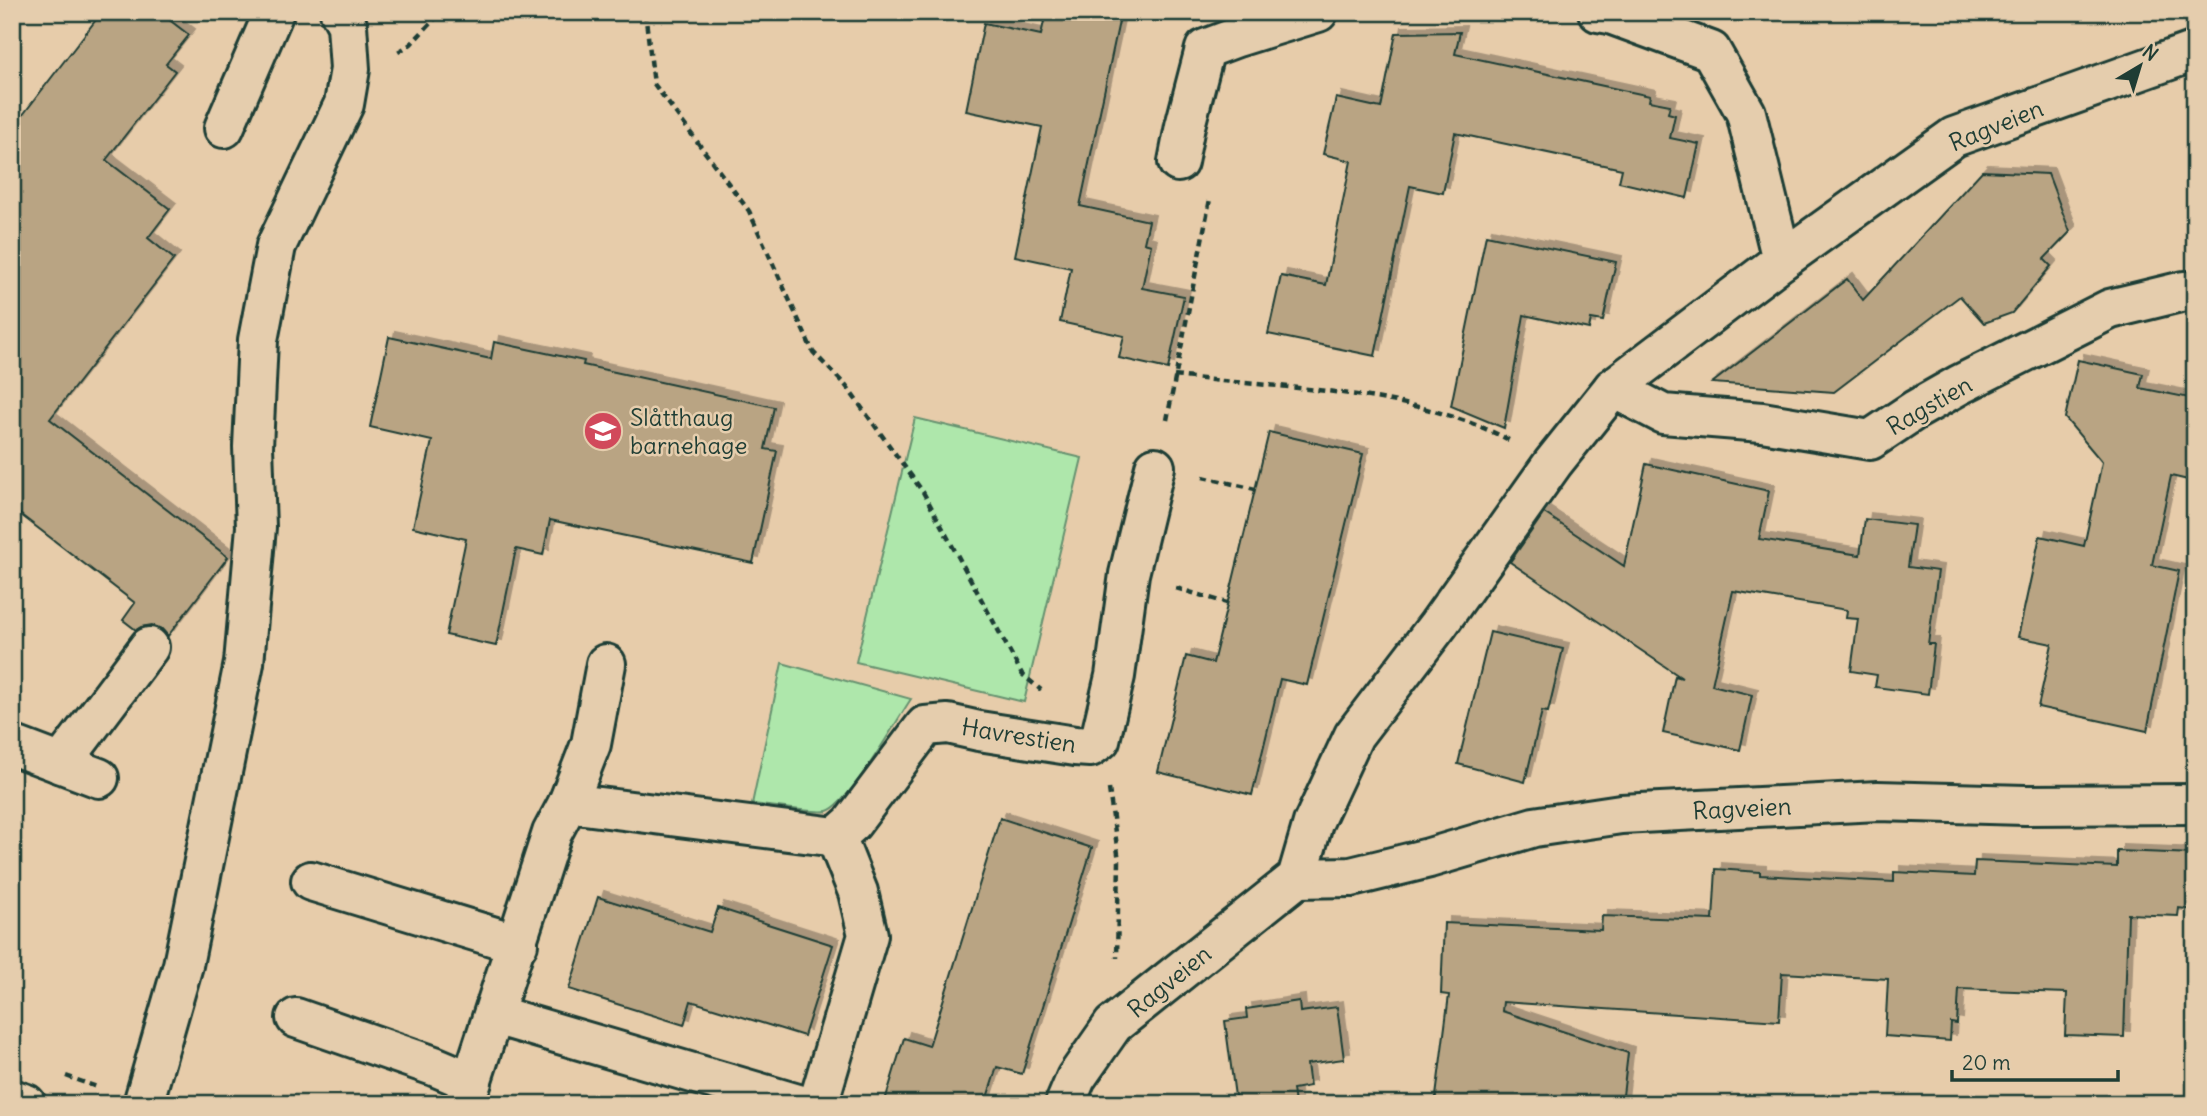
<svg xmlns="http://www.w3.org/2000/svg" width="2207" height="1116" viewBox="0 0 2207 1116" font-family="Delius,sans-serif">
	<style>
		.green { fill: #aee7ab; stroke: #669270; stroke-width: 2 }
		.building { fill: #b9a483; stroke: #1f3d34; stroke-width: 2; filter: url(#shadow) }
		.lines { fill: none; stroke-linecap: round; stroke-linejoin: round }
		.minor-casing { stroke: #1f3d34; stroke-width: 44 }
		.path { stroke: #1f3d34; stroke-width: 4.5; stroke-dasharray: 7 5; stroke-linecap: butt }
		.minor { stroke: #e5cdad; stroke-width: 38 }
		.labels { text-anchor: middle; dominant-baseline: central; stroke-width: 5; stroke-linejoin: round; paint-order: stroke }
		.street-label { font-size: 24px; fill: #1f3d34; stroke: #e5cdad }
		.poi-label { font-size: 24px; fill: #1f3d34; stroke: #e5cdad; text-anchor: start }
	</style>
	<defs>
		<filter id="shadow"><feDropShadow dx="6" dy="-6" stdDeviation="0" flood-color="#0004"/></filter>
	</defs>
	<rect width="100%" height="100%" fill="#e7ccaa"/>
	<filter id="ink" filterUnits="userSpaceOnUse"><feTurbulence type="fractalNoise" baseFrequency=".0143" numOctaves="2"/><feDisplacementMap in="SourceGraphic" scale="14" xChannelSelector="R" yChannelSelector="G"/><feConvolveMatrix kernelMatrix="1 2 1 2 8 2 1 2 1" color-interpolation-filters="sRGB"/></filter>
	<g filter="url(#ink)">
		<!-- green -->
		<g class="green">
			<path d="M 915,418 L 1082,458 L 1024,702 L 856,662 Z"/>
			<path d="M 782,663 L 911,699 C 896,721 849,805 827,811 C 816,814 767,805 752,804 Z"/>
		</g>
		<!-- building -->
		<g class="building">
			<path d="M 102,12 L 159,12 L 189,35 L 166,64 L 175,71 L 106,160 L 170,209 L 148,238 L 174,259 L 50,419 L 228,557 L 168,636 L 162,629 L 152,625 L 141,627 L 136,630 L 123,620 L 135,603 L 12,508 L 12,129 Z"/>
			<path d="M 1046,12 L 1121,12 L 1080,206 L 1149,221 L 1144,243 L 1151,245 L 1142,288 L 1184,296 L 1168,369 L 1119,358 L 1124,336 L 1060,322 L 1071,268 L 1015,256 L 1042,127 L 966,111 L 984,23 L 1041,35 Z"/>
			<path d="M 1460,32 L 1455,54 L 1650,96 L 1649,101 L 1670,105 L 1668,113 L 1675,115 L 1670,138 L 1699,144 L 1687,198 L 1619,182 L 1622,169 L 1455,133 L 1443,193 L 1410,186 L 1375,356 L 1268,334 L 1281,276 L 1326,285 L 1351,161 L 1323,154 L 1336,98 L 1381,108 L 1396,33 Z"/>
			<path d="M 1982,171 L 2048,174 L 2070,232 L 2044,259 L 2051,266 L 2012,313 L 1984,323 L 1960,296 L 1834,392 L 1712,383 L 1847,279 L 1863,300 Z"/>
			<path d="M 1486,235 L 1616,262 L 1603,321 L 1591,319 L 1589,329 L 1524,315 L 1504,428 L 1451,406 Z"/>
			<path d="M 389,337 L 491,359 L 494,342 L 584,361 L 583,365 L 774,407 L 765,449 L 777,451 L 753,563 L 550,520 L 543,555 L 516,549 L 496,646 L 446,635 L 466,539 L 413,527 L 432,441 L 370,427 Z"/>
			<path d="M 2078,360 L 2143,374 L 2140,388 L 2195,399 L 2195,449 L 2188,480 L 2171,476 L 2152,565 L 2179,571 L 2147,731 L 2038,707 L 2052,644 L 2018,637 L 2040,536 L 2084,546 L 2102,462 L 2065,418 Z"/>
			<path d="M 1269,432 L 1363,454 L 1307,685 L 1280,679 L 1252,795 L 1158,772 L 1186,656 L 1213,663 Z"/>
			<path d="M 1646,464 L 1769,491 L 1759,539 L 1860,555 L 1865,519 L 1914,525 L 1908,567 L 1938,571 L 1928,644 L 1934,644 L 1928,694 L 1875,687 L 1877,675 L 1851,671 L 1858,619 L 1846,618 L 1847,610 L 1733,591 L 1712,685 L 1752,695 L 1740,750 L 1663,733 L 1675,676 L 1682,678 L 1510,562 L 1544,513 L 1624,566 Z"/>
			<path d="M 1490,632 L 1563,649 L 1548,712 L 1542,711 L 1525,782 L 1458,764 Z"/>
			<path d="M 1000,818 L 1092,848 L 1022,1074 L 997,1067 L 985,1104 L 884,1104 L 904,1038 L 929,1046 Z"/>
			<path d="M 2117,851 L 2195,854 L 2195,910 L 2179,908 L 2178,916 L 2128,914 L 2124,1037 L 2065,1035 L 2067,993 L 1959,989 L 1957,1024 L 1951,1023 L 1950,1041 L 1885,1036 L 1888,979 L 1782,973 L 1779,1021 L 1503,1002 L 1502,1011 L 1628,1053 L 1622,1104 L 1435,1104 L 1449,995 L 1441,994 L 1444,923 L 1601,930 L 1602,916 L 1713,920 L 1716,869 L 1760,872 L 1760,875 L 1894,882 L 1894,872 L 1974,876 L 1975,861 L 2117,867 Z"/>
			<path d="M 598,897 L 710,932 L 718,908 L 833,945 L 804,1036 L 691,1001 L 684,1025 L 569,989 Z"/>
			<path d="M 1299,1001 L 1300,1012 L 1337,1007 L 1344,1059 L 1307,1064 L 1310,1086 L 1293,1089 L 1295,1104 L 1236,1104 L 1225,1021 L 1247,1018 L 1246,1009 Z"/>
		</g>
		<g class="lines">
			<!-- minor casing -->
			<g class="minor-casing">
				<g id="minor">
					<path d="M 1598,12 L 1610,14 L 1711,51 L 1746,113 L 1782,260"/>
					<path d="M 224,128 L 274,12"/>
					<path d="M 1178,162 L 1185,126 L 1205,49 L 1237,37 L 1318,12"/>
					<path d="M 1613,388 L 1663,414 L 1762,422 L 1870,440 L 1915,410 L 1959,385 L 2110,309 L 2184,291 L 2195,292"/>
					<path d="M 12,745 L 99,778"/>
					<path d="M 61,764 L 149,647"/>
					<path d="M 568,803 L 591,744 L 606,664"/>
					<path d="M 1297,878 L 1351,877 L 1429,858 L 1534,827 L 1621,814 L 1878,801 L 2025,805 L 2195,804"/>
					<path d="M 311,881 L 518,944"/>
					<path d="M 495,1015 L 798,1104"/>
					<path d="M 296,1018 L 434,1066 L 472,1082"/>
					<path d="M 12,1099 L 26,1104"/>
					<path d="M 143,1104 L 183,965 L 244,663 L 256,527 L 253,447 L 258,340 L 276,246 L 344,104 L 350,69 L 347,25 L 340,12"/>
					<path d="M 464,1104 L 552,833 L 568,803 L 836,837 L 852,823 L 925,726 L 948,724 L 979,731 L 1075,746 L 1090,747 L 1100,740 L 1115,676 L 1129,574 L 1155,467"/>
					<path d="M 818,1104 L 868,935 L 858,892 L 836,837"/>
					<path d="M 1065,1104 L 1076,1078 L 1113,1025 L 1297,878 L 1313,823 L 1354,735 L 1438,625 L 1553,463 L 1613,388 L 1782,260 L 1954,137 L 2195,51"/>
				</g>
			</g>
			<!-- path -->
			<g class="path">
				<path d="M 645,12 L 654,84 L 749,211 L 813,352 L 846,386 L 923,492 L 1022,674 L 1041,690"/>
				<path d="M 398,52 L 411,44 L 441,12"/>
				<path d="M 1174,376 C 1283,389 1409,388 1509,440"/>
				<path d="M 1167,420 L 1210,199"/>
				<path d="M 1203,477 L 1255,489"/>
				<path d="M 1176,588 L 1227,603"/>
				<path d="M 1109,789 L 1119,861 L 1117,958"/>
				<path d="M 66,1076 L 97,1087"/>
			</g>
			<!-- minor -->
			<use href="#minor" class="minor"/>
		</g>
	</g>
	<!-- icons -->
	<defs>
		<g id="school-disc" transform="scale(2.0125)"><circle r="9.5" fill="#d1495b" stroke="#e5cdad"/><path d="M0-5L7-2L0 1L-7-2ZM-4 1L0 2.5L4 1V4Q0 6-4 4Z" fill="#fff"/></g>
	</defs>
	<g fill-rule="evenodd">
		<use href="#school-disc" x="603" y="431"/>
	</g>
	<g class="labels">
		<!-- street labels -->
		<g class="street-label">
			<text transform="translate(1996 125) rotate(-22)">Ragveien</text>
			<text transform="translate(1929 405) rotate(-30)">Ragstien</text>
			<text transform="translate(1019 735) rotate(9)">Havrestien</text>
			<text transform="translate(1742 808) rotate(-3)">Ragveien</text>
			<text transform="translate(1169 981) rotate(-39)">Ragveien</text>
		</g>
		<!-- poi labels -->
		<g class="poi-label">
			<text x="630" y="417">Slåtthaug<tspan x="630" dy="28">barnehage</tspan></text>
		</g>
	</g>
	<!-- margin -->
	<rect width="2207" height="1116" fill="none" stroke="#e5cdad" stroke-width="42"/>
	<rect x="21" y="21" width="2165" height="1074" fill="none" stroke="#1f3d34" stroke-width="2.5" filter="url(#ink)"/>
	<!-- north arrow -->
	<g transform="translate(2140 66) rotate(38)" stroke="#e5cdad" stroke-width="5" paint-order="stroke">
	<path d="M0-5L12 26L0 18L-12 26Z" fill="#1f3d34"/>
	<text y="-10" font-size="19" font-weight="bold" text-anchor="middle" fill="#1f3d34">N</text>
	</g>
	<!-- scale -->
	<path d="M1952 1070v10h166v-10" fill="none" stroke="#1f3d34" stroke-width="3.5"/>
	<text x="1962" y="1070" font-size="21" fill="#1f3d34" stroke="#e5cdad" stroke-width="5" paint-order="stroke">20 m</text>
</svg>
